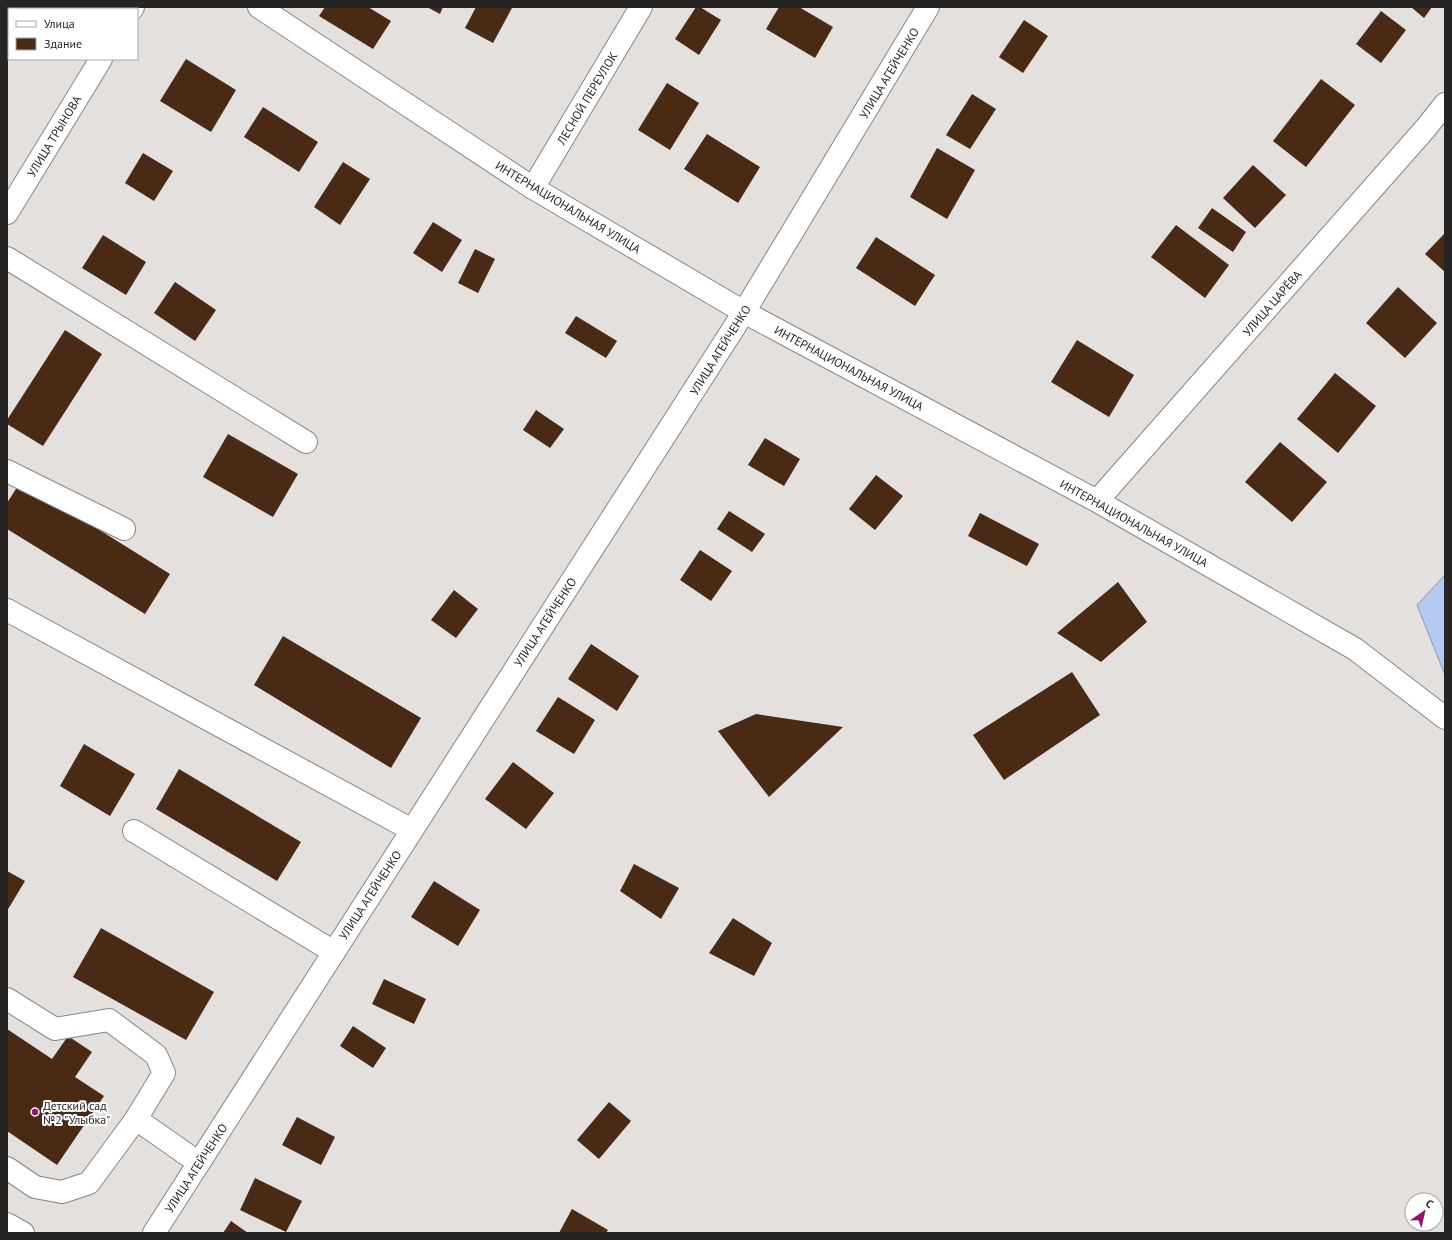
<svg xmlns="http://www.w3.org/2000/svg" width="1452" height="1240" viewBox="0 0 1452 1240" font-family="'PT Sans',sans-serif">
	<style>
		.water { fill: #b5caf0; stroke: #8a98b3 }
		.building { fill: #492a14 }
		.lines { fill: none; stroke-linecap: round; stroke-linejoin: round }
		.minor-casing { stroke: #888583; stroke-width: 24 }
		.minor { stroke: #fff; stroke-width: 22 }
		.poi-dot { fill: #94136c; stroke: #fff; stroke-width: 1.5 }
		.labels { text-anchor: middle; dominant-baseline: central; stroke-width: 4; stroke-linejoin: round; paint-order: stroke }
		.street-label { font-size: 12px; fill: #262524; stroke: #fff }
		.poi-label { font-size: 12px; fill: #262524; stroke: #fff; text-anchor: start }
	</style>
	<rect width="100%" height="100%" fill="#e3e0dd"/>
	<!-- water -->
	<path class="water" d="M 1445,575 L 1445,675 L 1417,605 Z"/>
	<!-- building -->
	<g class="building">
		<path d="M 7,7 L 13,9 L 9,9 L 9,43 L 7,41 Z"/>
		<path d="M 325,7 L 368,7 L 391,21 L 373,49 L 319,16 Z"/>
		<path d="M 427,7 L 443,7 L 440,14 Z"/>
		<path d="M 476,7 L 509,7 L 512,8 L 493,43 L 465,28 Z"/>
		<path d="M 696,7 L 700,7 L 721,20 L 699,55 L 675,39 Z"/>
		<path d="M 779,7 L 799,7 L 833,27 L 815,58 L 766,29 Z"/>
		<path d="M 1411,7 L 1432,7 L 1424,18 Z"/>
		<path d="M 1381,11 L 1406,30 L 1381,63 L 1356,44 Z"/>
		<path d="M 1024,20 L 1048,36 L 1023,73 L 999,57 Z"/>
		<path d="M 186,59 L 236,90 L 211,132 L 160,101 Z"/>
		<path d="M 1321,79 L 1355,105 L 1306,167 L 1273,141 Z"/>
		<path d="M 667,83 L 699,103 L 670,150 L 638,130 Z"/>
		<path d="M 972,94 L 996,109 L 970,149 L 946,135 Z"/>
		<path d="M 263,107 L 318,142 L 299,172 L 244,137 Z"/>
		<path d="M 707,134 L 760,167 L 738,203 L 684,169 Z"/>
		<path d="M 937,148 L 975,170 L 947,219 L 910,197 Z"/>
		<path d="M 143,153 L 173,171 L 154,201 L 125,183 Z"/>
		<path d="M 343,162 L 370,179 L 340,225 L 314,207 Z"/>
		<path d="M 1253,165 L 1286,195 L 1255,228 L 1223,198 Z"/>
		<path d="M 1212,208 L 1246,232 L 1233,252 L 1198,228 Z"/>
		<path d="M 433,222 L 462,240 L 442,272 L 413,253 Z"/>
		<path d="M 1176,225 L 1229,265 L 1205,298 L 1151,257 Z"/>
		<path d="M 1445,233 L 1445,272 L 1425,254 Z"/>
		<path d="M 103,235 L 146,262 L 126,295 L 82,268 Z"/>
		<path d="M 876,237 L 935,275 L 915,306 L 856,268 Z"/>
		<path d="M 475,249 L 495,259 L 478,293 L 458,283 Z"/>
		<path d="M 175,282 L 216,310 L 195,341 L 154,313 Z"/>
		<path d="M 1398,287 L 1437,323 L 1405,358 L 1366,323 Z"/>
		<path d="M 576,316 L 617,341 L 606,358 L 565,333 Z"/>
		<path d="M 65,330 L 102,354 L 43,446 L 7,424 L 7,420 Z"/>
		<path d="M 1077,340 L 1134,375 L 1109,417 L 1051,382 Z"/>
		<path d="M 1335,373 L 1376,406 L 1338,453 L 1297,419 Z"/>
		<path d="M 536,410 L 564,429 L 550,448 L 523,430 Z"/>
		<path d="M 228,434 L 298,474 L 273,517 L 203,477 Z"/>
		<path d="M 765,438 L 800,459 L 784,486 L 748,465 Z"/>
		<path d="M 1280,442 L 1327,482 L 1292,522 L 1245,482 Z"/>
		<path d="M 876,475 L 903,496 L 875,530 L 849,509 Z"/>
		<path d="M 21,481 L 170,574 L 145,614 L 7,529 L 7,503 Z"/>
		<path d="M 729,511 L 765,534 L 752,552 L 717,529 Z"/>
		<path d="M 980,513 L 1039,544 L 1027,566 L 968,536 Z"/>
		<path d="M 700,550 L 732,571 L 711,601 L 680,580 Z"/>
		<path d="M 1118,582 L 1147,622 L 1101,662 L 1057,633 Z"/>
		<path d="M 454,590 L 478,609 L 456,638 L 431,620 Z"/>
		<path d="M 283,636 L 421,718 L 391,768 L 254,685 Z"/>
		<path d="M 591,644 L 639,676 L 617,711 L 568,679 Z"/>
		<path d="M 1072,672 L 1100,715 L 1004,780 L 973,735 Z"/>
		<path d="M 558,697 L 595,720 L 574,754 L 536,731 Z"/>
		<path d="M 756,714 L 843,727 L 769,797 L 718,731 Z"/>
		<path d="M 84,744 L 135,774 L 110,816 L 60,786 Z"/>
		<path d="M 513,762 L 554,793 L 526,829 L 485,799 Z"/>
		<path d="M 179,769 L 301,842 L 277,881 L 156,809 Z"/>
		<path d="M 634,864 L 679,888 L 661,919 L 620,891 Z"/>
		<path d="M 7,871 L 25,881 L 7,911 Z"/>
		<path d="M 434,881 L 480,910 L 458,946 L 411,917 Z"/>
		<path d="M 733,918 L 772,943 L 754,976 L 709,953 Z"/>
		<path d="M 101,928 L 214,992 L 186,1040 L 73,977 Z"/>
		<path d="M 384,979 L 426,999 L 414,1024 L 372,1004 Z"/>
		<path d="M 353,1026 L 386,1048 L 373,1068 L 340,1046 Z"/>
		<path d="M 7,1029 L 52,1059 L 68,1036 L 92,1052 L 75,1077 L 104,1096 L 57,1165 L 7,1131 Z"/>
		<path d="M 609,1102 L 631,1121 L 599,1159 L 577,1140 Z"/>
		<path d="M 297,1117 L 335,1137 L 321,1165 L 282,1145 Z"/>
		<path d="M 255,1178 L 302,1201 L 286,1232 L 240,1210 Z"/>
		<path d="M 572,1209 L 608,1230 L 606,1233 L 559,1233 Z"/>
		<path d="M 231,1221 L 248,1233 L 223,1233 Z"/>
	</g>
	<g class="lines">
		<!-- minor casing -->
		<g class="minor-casing">
			<g id="minor">
				<path d="M 259,7 L 533,188 L 744,312 L 1097,501 L 1355,649 L 1445,718"/>
				<path d="M 132,9 L 133,7"/>
				<path d="M 533,188 L 641,7"/>
				<path d="M 7,213 L 101,59"/>
				<path d="M 7,258 L 306,442"/>
				<path d="M 7,471 L 124,529"/>
				<path d="M 1097,501 L 1425,129 L 1445,104"/>
				<path d="M 7,610 L 412,830"/>
				<path d="M 134,831 L 334,952"/>
				<path d="M 7,999 L 55,1029 L 109,1020 L 156,1055 L 164,1073 L 136,1119 L 89,1183 L 62,1192 L 35,1187 L 7,1168"/>
				<path d="M 136,1119 L 199,1163"/>
				<path d="M 7,1224 L 23,1233"/>
				<path d="M 154,1233 L 744,312 L 928,7"/>
			</g>
		</g>
		<!-- minor -->
		<use href="#minor" class="minor"/>
	</g>
	<!-- markers -->
	<circle class="poi-dot" cx="35" cy="1112" r="4"/>
	<g class="labels">
		<!-- street labels -->
		<g class="street-label">
			<text transform="translate(889 73) rotate(-59)">УЛИЦА АГЕЙЧЕНКО</text>
			<text transform="translate(587 98) rotate(-59)">ЛЕСНОЙ ПЕРЕУЛОК</text>
			<text transform="translate(54 136) rotate(-59)">УЛИЦА ТРЫНОВА</text>
			<text transform="translate(568 207) rotate(31)">ИНТЕРНАЦИОНАЛЬНАЯ УЛИЦА</text>
			<text transform="translate(1272 303) rotate(-49)">УЛИЦА ЦАРЁВА</text>
			<text transform="translate(720 350) rotate(-58)">УЛИЦА АГЕЙЧЕНКО</text>
			<text transform="translate(849 368) rotate(28)">ИНТЕРНАЦИОНАЛЬНАЯ УЛИЦА</text>
			<text transform="translate(1134 523) rotate(29)">ИНТЕРНАЦИОНАЛЬНАЯ УЛИЦА</text>
			<text transform="translate(545 622) rotate(-57)">УЛИЦА АГЕЙЧЕНКО</text>
			<text transform="translate(370 895) rotate(-57)">УЛИЦА АГЕЙЧЕНКО</text>
			<text transform="translate(196 1168) rotate(-57)">УЛИЦА АГЕЙЧЕНКО</text>
		</g>
		<!-- poi labels -->
		<g class="poi-label">
			<text x="43" y="1105">Детский сад<tspan x="43" dy="14">№2 "Улыбка"</tspan></text>
		</g>
	</g>
	<!-- border -->
	<rect width="1452" height="1240" fill="none" stroke="#262524" stroke-width="16"/>
	<!-- legend -->
	<rect x="8" y="8" width="130" height="52" fill="#ffffff" stroke="#a8a8a7"/>
	<rect x="16" y="21" width="20" height="6" fill="#ffffff" stroke="#a8a8a7"/>
	<text x="44" y="28" font-size="12" fill="#262524">Улица</text>
	<rect x="16" y="38" width="20" height="12" fill="#492a14" stroke="#a8a8a7"/>
	<text x="44" y="48" font-size="12" fill="#262524">Здание</text>
	<!-- north arrow -->
	<g transform="translate(1424 1212) rotate(34)"><circle r="19" fill="#ffffff" stroke="#a8a8a7"/>
	<path d="M0-3L7 15L0 10L-7 15Z" fill="#94136c"/>
	<text y="-6" font-size="11" font-weight="bold" text-anchor="middle" fill="#262524">С</text>
	</g>
</svg>
